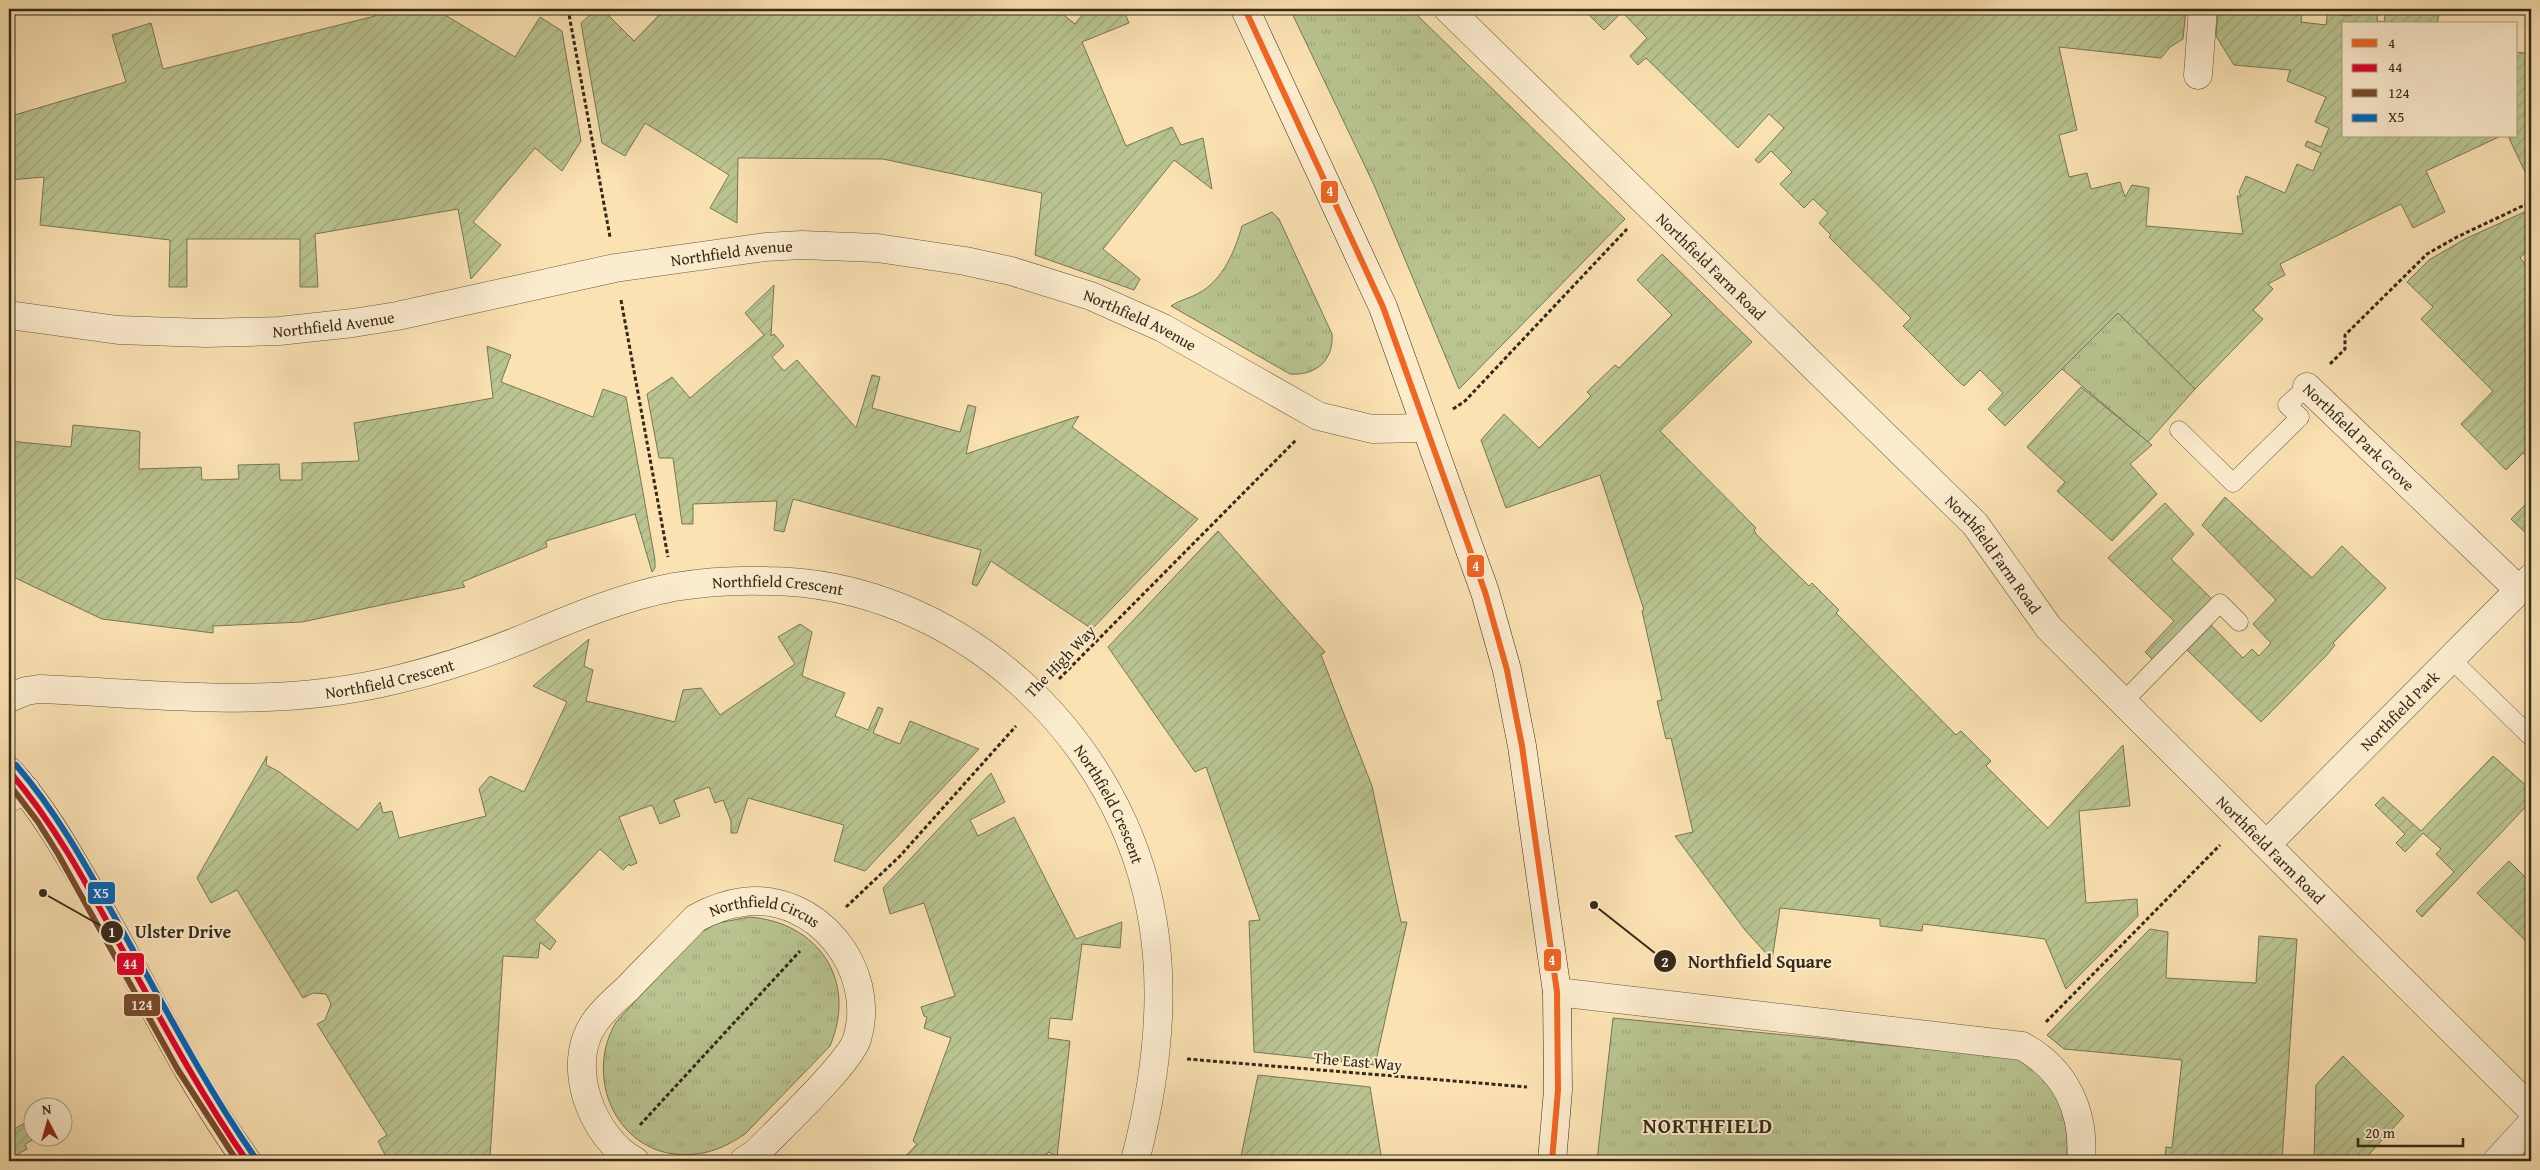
<svg xmlns="http://www.w3.org/2000/svg" width="2540" height="1170" viewBox="0 0 2540 1170" font-family="'Gentium Book Plus',serif">
	<style>
		.grass { fill: url(#grass-tufts); stroke: #777654 }
		.garden { fill: url(#garden-furrows); stroke: #777654 }
		.lines { fill: none; stroke-linecap: round; stroke-linejoin: round }
		.lane-casing { stroke: #66573f; stroke-width: 19 }
		.street-casing { stroke: #66573f; stroke-width: 29 }
		.secondary-casing { stroke: #352918; stroke-width: 29 }
		.primary-casing { stroke: #352918; stroke-width: 29 }
		.path { stroke: #352918; stroke-width: 3; stroke-dasharray: 4 2.5; stroke-linecap: butt }
		.lane { stroke: #fcecce; stroke-width: 18 }
		.street { stroke: #fcecce; stroke-width: 28 }
		.secondary { stroke: #fcecce; stroke-width: 28 }
		.primary { stroke: #fbe2b3; stroke-width: 28 }
		.bus-1-casing { stroke: #fcecce; stroke-width: 10 }
		.bus-2-casing { stroke: #fcecce; stroke-width: 10 }
		.bus-3-casing { stroke: #fcecce; stroke-width: 10 }
		.bus-4-casing { stroke: #fcecce; stroke-width: 10 }
		.bus-1 { stroke: #f26522; stroke-width: 6 }
		.bus-2 { stroke: #e4002b; stroke-width: 6 }
		.bus-3 { stroke: #7a4b2a; stroke-width: 6 }
		.bus-4 { stroke: #0065bd; stroke-width: 6 }
		.labels { text-anchor: middle; dominant-baseline: central; stroke-width: 4; stroke-linejoin: round; paint-order: stroke }
		.street-label { font-size: 16px; fill: #352918; stroke: #fcecce }
		.district-label { font-size: 21px; font-weight: bold; letter-spacing: 1px; fill: #352918; stroke: #fcecce }
		.leader { fill: none; stroke: #352918; stroke-width: 2 }
		.callout-dot { fill: #352918; stroke: #fcecce; stroke-width: 2 }
		.mark-label { font-size: 15px; text-anchor: middle; font-weight: bold; fill: #fff }
		.callout-label { font-size: 18px; text-anchor: middle; font-weight: bold; fill: #352918; stroke: #fcecce; stroke-width: 4; stroke-linejoin: round; paint-order: stroke }
		.line-badge { stroke: #fcecce; stroke-width: 2 }
		.badge-label { font-size: 14px; text-anchor: middle; font-weight: bold; fill: #fff }
	</style>
	<defs>
		<pattern id="grass-tufts" width="24" height="20" patternUnits="userSpaceOnUse" patternTransform="scale(1.25)"><rect width="24" height="20" fill="#b9c491"/><path d="M3 7l-1-3M5 7V3M7 7l1-3M15 17l-1-3M17 17v-4M19 17l1-3" fill="none" stroke="#a0a87c"/></pattern>
		<pattern id="garden-furrows" width="10" height="10" patternUnits="userSpaceOnUse" patternTransform="scale(1.25)"><rect width="10" height="10" fill="#b9c491"/><path d="M-1 1l2-2M0 10L10 0M9 11l2-2" fill="none" stroke="#a0a87c"/></pattern>
	</defs>
	<rect width="100%" height="100%" fill="#fbe2b3"/>
	<filter id="stains"><feTurbulence type="fractalNoise" baseFrequency=".004" numOctaves="4"/><feColorMatrix values="0 0 0 0 .2 0 0 0 0 .09 0 0 0 0 .02 0 0 0 .5 -.17"/></filter>
	<radialGradient id="worn" r=".72"><stop offset=".6" stop-color="#630" stop-opacity="0"/><stop offset="1" stop-color="#630" stop-opacity=".3"/></radialGradient>
	<!-- grass -->
	<g class="grass">
		<path d="M 1290,9 L 1411,9 L 1625,219 L 1459,389 L 1374,185 Z"/>
		<path d="M 1272,212 L 1279,219 L 1332,334 C 1334,360 1316,376 1290,374 L 1171,306 C 1179,300 1191,298 1199,293 C 1223,280 1235,251 1242,226 Z"/>
		<path d="M 2118,313 L 2195,389 L 2148,442 L 2062,369 Z"/>
		<path d="M 749,917 C 818,922 858,980 830,1046 L 745,1134 C 730,1144 715,1152 696,1154 C 622,1163 581,1082 616,1022 L 698,934 L 718,923 Z"/>
		<path d="M 1613,1018 L 2019,1058 C 2028,1065 2039,1072 2046,1081 C 2064,1103 2070,1133 2066,1161 L 1597,1161 Z"/>
	</g>
	<!-- garden -->
	<g class="garden">
		<path d="M 374,9 L 435,9 L 515,57 L 540,17 L 562,31 L 581,141 L 562,171 L 535,148 L 473,222 L 501,245 L 471,279 L 458,209 L 315,234 L 318,287 L 300,287 L 300,239 L 187,239 L 187,287 L 169,287 L 170,240 L 40,225 L 44,177 L 9,180 L 9,111 L 11,116 L 126,82 L 112,35 L 151,23 L 163,69 L 375,16 Z"/>
		<path d="M 597,9 L 602,9 L 634,41 L 665,9 L 1056,9 L 1075,24 L 1087,9 L 1123,9 L 1129,23 L 1082,42 L 1126,146 L 1172,127 L 1181,145 L 1203,138 L 1212,189 L 1174,160 L 1103,249 L 1140,279 L 1134,290 L 1035,255 L 1042,193 L 883,159 L 738,158 L 737,223 L 710,208 L 729,175 L 645,123 L 625,156 L 602,143 L 581,23 Z"/>
		<path d="M 1583,9 L 2186,9 L 2183,39 L 2170,47 L 2161,58 L 2059,47 L 2077,130 L 2059,135 L 2069,177 L 2087,173 L 2091,189 L 2120,182 L 2125,197 L 2132,185 L 2149,188 L 2146,226 L 2243,234 L 2237,196 L 2241,196 L 2239,192 L 2246,176 L 2285,193 L 2297,164 L 2313,171 L 2321,153 L 2305,146 L 2307,141 L 2321,147 L 2329,128 L 2315,122 L 2326,97 L 2287,81 L 2290,70 L 2234,65 L 2216,36 L 2218,9 L 2302,9 L 2301,22 L 2326,25 L 2328,9 L 2338,9 L 2338,15 L 2351,16 L 2352,9 L 2378,9 L 2377,21 L 2384,22 L 2386,10 L 2403,11 L 2405,9 L 2439,13 L 2437,24 L 2344,24 L 2344,136 L 2501,136 L 2426,171 L 2445,212 L 2413,228 L 2401,204 L 2280,264 L 2285,275 L 2268,284 L 2273,289 L 2253,310 L 2263,319 L 2195,389 L 2118,313 L 2005,426 L 1988,409 L 2003,393 L 1980,370 L 1964,386 L 1958,381 L 1903,326 L 1911,318 L 1829,237 L 1831,235 L 1819,223 L 1828,213 L 1813,199 L 1804,208 L 1780,184 L 1792,172 L 1771,151 L 1759,163 L 1755,160 L 1784,128 L 1769,114 L 1738,148 L 1646,58 L 1638,65 L 1630,56 L 1647,38 L 1622,12 L 1604,30 Z"/>
		<path d="M 2516,52 L 2531,54 L 2531,171 L 2526,174 L 2508,136 L 2516,136 Z"/>
		<path d="M 2531,209 L 2531,247 L 2520,258 L 2531,270 L 2531,429 L 2527,434 L 2531,438 L 2531,461 L 2523,453 L 2506,470 L 2461,424 L 2493,391 L 2421,319 L 2433,307 L 2407,282 L 2429,260 L 2465,239 Z"/>
		<path d="M 1662,254 L 1752,342 L 1660,431 L 1756,528 L 1754,530 L 1756,534 L 1809,586 L 1812,583 L 1839,610 L 1836,613 L 1956,735 L 1961,731 L 1991,761 L 1986,766 L 2048,828 L 2123,745 L 2130,806 L 2079,811 L 2086,903 L 2137,899 L 2138,916 L 2066,989 L 2045,939 L 1923,924 L 1922,931 L 1880,926 L 1880,919 L 1780,908 L 1772,960 L 1745,930 L 1675,836 L 1693,832 L 1671,738 L 1666,739 L 1657,701 L 1662,700 L 1642,611 L 1644,610 L 1600,475 L 1506,508 L 1481,440 L 1504,414 L 1539,448 L 1591,396 L 1587,392 L 1615,365 L 1619,368 L 1672,315 L 1637,280 Z"/>
		<path d="M 774,285 L 771,336 L 774,334 L 784,346 L 772,357 L 784,371 L 797,360 L 856,428 L 872,375 L 880,377 L 872,408 L 960,432 L 968,405 L 976,407 L 966,454 L 1079,416 L 1072,427 L 1198,519 L 1092,629 L 991,561 L 977,586 L 972,584 L 981,550 L 793,499 L 784,532 L 774,530 L 777,501 L 693,504 L 693,524 L 682,524 L 673,458 L 659,458 L 647,394 L 672,377 L 690,398 L 764,335 L 745,313 Z"/>
		<path d="M 487,346 L 511,355 L 501,382 L 593,417 L 603,389 L 626,397 L 655,560 L 655,568 L 652,572 L 635,514 L 546,541 L 547,547 L 462,582 L 465,587 L 302,622 L 213,626 L 213,633 L 102,619 L 9,575 L 9,441 L 71,447 L 73,425 L 137,431 L 140,432 L 139,469 L 201,467 L 202,480 L 239,479 L 238,465 L 279,464 L 280,480 L 302,480 L 302,463 L 359,461 L 354,423 L 493,398 Z"/>
		<path d="M 2081,387 L 2152,445 L 2130,464 L 2157,494 L 2112,541 L 2057,491 L 2065,482 L 2027,447 Z"/>
		<path d="M 2225,497 L 2312,578 L 2342,546 L 2386,588 L 2333,643 L 2335,645 L 2326,656 L 2261,722 L 2186,649 L 2209,623 L 2243,658 L 2252,649 L 2259,656 L 2271,643 L 2253,624 L 2276,600 L 2202,525 Z"/>
		<path d="M 2531,499 L 2531,538 L 2511,519 Z"/>
		<path d="M 2165,503 L 2194,534 L 2171,559 L 2214,601 L 2154,661 L 2145,652 L 2174,621 L 2108,558 Z"/>
		<path d="M 1218,531 L 1325,652 L 1321,655 L 1372,786 L 1401,922 L 1407,922 L 1375,1065 L 1254,1052 L 1249,921 L 1260,920 L 1206,767 L 1195,772 L 1108,647 Z"/>
		<path d="M 800,624 L 812,632 L 802,676 L 845,693 L 835,716 L 868,730 L 878,707 L 883,709 L 873,733 L 900,744 L 910,721 L 979,749 L 865,871 L 834,861 L 844,825 L 748,798 L 737,833 L 731,833 L 731,821 L 723,800 L 715,803 L 709,787 L 674,800 L 680,816 L 660,824 L 652,805 L 619,817 L 637,863 L 630,866 L 629,864 L 623,870 L 600,849 L 534,920 L 556,941 L 550,950 L 540,942 L 538,958 L 503,956 L 490,1158 L 526,1161 L 388,1161 L 378,1141 L 387,1135 L 317,1024 L 325,1020 L 331,1004 L 326,994 L 313,993 L 303,998 L 237,890 L 211,903 L 197,878 L 267,756 L 266,765 L 278,771 L 358,830 L 380,802 L 383,813 L 392,811 L 399,838 L 486,816 L 479,789 L 490,776 L 524,792 L 567,702 L 533,686 L 589,639 L 584,666 L 593,670 L 586,701 L 675,722 L 683,690 L 701,688 L 720,715 L 795,664 L 778,637 Z"/>
		<path d="M 2493,756 L 2531,790 L 2531,801 L 2422,917 L 2416,911 L 2454,872 L 2436,854 L 2441,849 L 2423,833 L 2405,852 L 2396,843 L 2405,834 L 2375,805 L 2383,797 L 2421,831 Z"/>
		<path d="M 991,773 L 1005,802 L 970,820 L 978,836 L 1014,817 L 1076,939 L 1122,922 L 1120,948 L 1082,944 L 1072,1020 L 1050,1018 L 1048,1038 L 1070,1041 L 1057,1157 L 1049,1152 L 1040,1161 L 901,1161 L 917,1144 L 913,1141 L 951,1038 L 924,1028 L 927,1017 L 924,1016 L 921,1007 L 955,996 L 924,903 L 890,914 L 883,888 Z"/>
		<path d="M 2509,861 L 2527,879 L 2531,876 L 2531,946 L 2477,893 Z"/>
		<path d="M 2150,929 L 2168,932 L 2166,978 L 2256,983 L 2259,936 L 2297,939 L 2282,1161 L 2165,1161 L 2166,1147 L 2172,1148 L 2182,1060 L 2064,1049 L 2047,1035 Z"/>
		<path d="M 2343,1056 L 2404,1116 L 2363,1161 L 2314,1161 L 2316,1085 Z"/>
		<path d="M 1258,1075 L 1370,1087 L 1382,1161 L 1240,1161 Z"/>
		<path d="M 32,1119 L 32,1138 L 36,1138 L 25,1144 L 27,1149 L 13,1157 L 15,1161 L 9,1161 L 9,1132 Z"/>
	</g>
	<g class="lines">
		<!-- lane casing -->
		<g class="lane-casing">
			<g id="lane">
				<path d="M 2179,430 L 2233,483 L 2300,417 L 2287,405 L 2307,387"/>
				<path d="M 2451,659 L 2531,737"/>
				<path d="M 2124,701 L 2220,603 L 2239,622"/>
			</g>
		</g>
		<!-- street casing -->
		<g class="street-casing">
			<g id="street">
				<path id="s1" d="M 1448,9 L 1975,524 L 2049,628 L 2531,1109"/>
				<path d="M 2198,75 L 2203,9"/>
				<path id="s2" d="M 9,315 L 118,330 L 206,333 L 279,331 L 353,323 L 397,316 L 615,268 L 765,247 L 802,245 L 877,248 L 965,261 L 1011,271 L 1091,296 L 1163,328 L 1318,416 L 1372,429 L 1425,428"/>
				<path id="s3" d="M 2307,387 L 2519,590"/>
				<path id="s4" d="M 9,698 L 26,691 L 39,689 C 163,694 272,710 395,680 C 437,670 480,656 520,640 C 570,619 621,597 674,587 C 705,582 736,580 767,581 C 958,582 1124,738 1153,923 C 1166,1002 1155,1084 1135,1161"/>
				<path d="M 9,798 L 26,790"/>
				<path id="s5" d="M 2267,844 L 2531,578"/>
				<path d="M 1557,992 L 2022,1046 C 2066,1070 2085,1112 2081,1161"/>
				<path id="s6" d="M 635,1161 C 592,1138 564,1064 595,1022 C 603,1010 616,999 627,989 C 650,965 673,942 696,918 C 711,910 727,904 743,902 C 817,892 878,970 857,1039 C 849,1064 778,1130 756,1153 L 744,1161"/>
				<path d="M 2497,1161 L 2531,1124"/>
			</g>
		</g>
		<!-- secondary casing -->
		<g class="secondary-casing">
			<path id="secondary" d="M 1245,9 L 1383,307 L 1485,592 L 1507,670 L 1522,746 L 1557,992 L 1558,1090 L 1552,1161"/>
		</g>
		<!-- primary casing -->
		<g class="primary-casing">
			<path id="primary" d="M 9,771 C 44,809 69,855 95,900 C 145,987 187,1079 247,1161"/>
		</g>
		<!-- path -->
		<g class="path">
			<path d="M 568,9 L 610,237"/>
			<path d="M 621,300 L 668,557"/>
			<path d="M 2330,364 L 2345,349 L 2345,335 L 2427,254 L 2457,237 L 2531,202"/>
			<path d="M 1453,409 L 1465,401 L 1627,229"/>
			<path d="M 1059,679 L 1296,440"/>
			<path d="M 846,907 L 900,856 L 1016,726"/>
			<path d="M 2046,1022 L 2220,845"/>
			<path d="M 1187,1059 L 1527,1087"/>
			<path d="M 640,1125 L 800,951"/>
		</g>
		<!-- lane -->
		<use href="#lane" class="lane"/>
		<!-- street -->
		<use href="#street" class="street"/>
		<!-- secondary -->
		<use href="#secondary" class="secondary"/>
		<!-- primary -->
		<use href="#primary" class="primary"/>
		<!-- bus-1 casing -->
		<g class="bus-1-casing">
			<path id="bus-1" d="M 1245,9 L 1383,307 L 1485,592 L 1507,670 L 1522,746 L 1557,992 L 1558,1090 L 1552,1161"/>
		</g>
		<!-- bus-2 casing -->
		<g class="bus-2-casing">
			<path id="bus-2" d="M 9,771 C 55,824 89,888 122,949 C 162,1022 200,1093 247,1161"/>
		</g>
		<!-- bus-3 casing -->
		<g class="bus-3-casing">
			<path id="bus-3" d="M 9,784 L 38,822 L 58,854 L 178,1070 L 237,1161"/>
		</g>
		<!-- bus-4 casing -->
		<g class="bus-4-casing">
			<path id="bus-4" d="M 16,765 C 55,810 84,862 113,914 C 159,996 201,1079 254,1156"/>
		</g>
		<!-- bus-1 -->
		<use href="#bus-1" class="bus-1"/>
		<!-- bus-2 -->
		<use href="#bus-2" class="bus-2"/>
		<!-- bus-3 -->
		<use href="#bus-3" class="bus-3"/>
		<!-- bus-4 -->
		<use href="#bus-4" class="bus-4"/>
	</g>
	<g class="labels">
		<!-- street labels -->
		<g class="street-label">
			<text stroke="none"><textPath href="#s2" startOffset="731">Northfield Avenue</textPath></text>
			<text stroke="none"><textPath href="#s1" startOffset="368">Northfield Farm Road</textPath></text>
			<text stroke="none"><textPath href="#s2" startOffset="1151">Northfield Avenue</textPath></text>
			<text stroke="none"><textPath href="#s2" startOffset="326">Northfield Avenue</textPath></text>
			<text stroke="none"><textPath href="#s3" startOffset="72">Northfield Park Grove</textPath></text>
			<text stroke="none"><textPath href="#s1" startOffset="772">Northfield Farm Road</textPath></text>
			<text stroke="none"><textPath href="#s4" startOffset="788">Northfield Crescent</textPath></text>
			<text transform="translate(1060 661) rotate(-46)">The High Way</text>
			<text stroke="none"><textPath href="#s4" startOffset="384">Northfield Crescent</textPath></text>
			<text stroke="none"><textPath href="#s5" startOffset="188">Northfield Park</textPath></text>
			<text stroke="none"><textPath href="#s4" startOffset="1208">Northfield Crescent</textPath></text>
			<text stroke="none"><textPath href="#s1" startOffset="1178">Northfield Farm Road</textPath></text>
			<text stroke="none"><textPath href="#s6" startOffset="378">Northfield Circus</textPath></text>
			<text transform="translate(1358 1061) rotate(5)">The East Way</text>
		</g>
		<!-- district labels -->
		<g class="district-label">
			<text x="1708" y="1125">NORTHFIELD</text>
		</g>
	</g>
	<!-- callouts -->
	<path class="leader" d="M43 893L112 932M1594 905L1665 961"/>
	<g class="callout-dot">
		<circle cx="43" cy="893" r="5"/>
		<circle cx="1594" cy="905" r="5"/>
		<circle cx="112" cy="932" r="12"/>
		<circle cx="1665" cy="961" r="12"/>
	</g>
	<g class="mark-label">
		<text x="112" y="937">1</text>
		<text x="1665" y="967">2</text>
	</g>
	<g class="callout-label">
		<text x="183" y="938">Ulster Drive</text>
		<text x="1760" y="968">Northfield Square</text>
	</g>
	<g class="line-badge">
		<rect x="1320" y="180" width="19" height="24" rx="5" fill="#f26522"/>
		<rect x="1466" y="554" width="19" height="24" rx="5" fill="#f26522"/>
		<rect x="87" y="881" width="29" height="24" rx="5" fill="#0065bd"/>
		<rect x="1543" y="948" width="19" height="24" rx="5" fill="#f26522"/>
		<rect x="116" y="952" width="29" height="24" rx="5" fill="#e4002b"/>
		<rect x="123" y="993" width="38" height="24" rx="5" fill="#7a4b2a"/>
	</g>
	<g class="badge-label">
		<text x="1330" y="196">4</text>
		<text x="1476" y="571">4</text>
		<text x="101" y="898">X5</text>
		<text x="1552" y="965">4</text>
		<text x="130" y="969">44</text>
		<text x="142" y="1010">124</text>
	</g>
	<!-- margin -->
	<rect width="2540" height="1170" fill="none" stroke="#fbe2b3" stroke-width="30"/>
	<rect x="10" y="10" width="2520" height="1150" fill="none" stroke="#352918" stroke-width="2.5"/>
	<rect x="15" y="15" width="2510" height="1140" fill="none" stroke="#352918"/>
	<!-- legend -->
	<rect x="2342" y="22" width="175" height="115" fill="#fcecce" stroke="#ac9e85"/>
	<rect x="2352" y="39" width="25" height="8" fill="#f26522" stroke="#ac9e85"/>
	<text x="2388" y="48" font-size="15" fill="#352918">4</text>
	<rect x="2352" y="64" width="25" height="8" fill="#e4002b" stroke="#ac9e85"/>
	<text x="2388" y="72" font-size="15" fill="#352918">44</text>
	<rect x="2352" y="89" width="25" height="8" fill="#7a4b2a" stroke="#ac9e85"/>
	<text x="2388" y="98" font-size="15" fill="#352918">124</text>
	<rect x="2352" y="114" width="25" height="8" fill="#0065bd" stroke="#ac9e85"/>
	<text x="2388" y="122" font-size="15" fill="#352918">X5</text>
	<!-- north arrow -->
	<g transform="translate(48 1122) rotate(354)"><circle r="24" fill="#fcecce" stroke="#ac9e85"/>
	<path d="M0-4L9 19L0 12L-9 19Z" fill="#8f2418"/>
	<text y="-8" font-size="14" font-weight="bold" text-anchor="middle" fill="#352918">N</text>
	</g>
	<!-- scale -->
	<path d="M2358 1138v8h105v-8" fill="none" stroke="#352918" stroke-width="2.5"/>
	<text x="2365" y="1138" font-size="15" fill="#352918" stroke="#fcecce" stroke-width="4" paint-order="stroke">20 m</text>
	<rect width="100%" height="100%" filter="url(#stains)"/>
	<rect width="100%" height="100%" fill="url(#worn)"/>
</svg>
